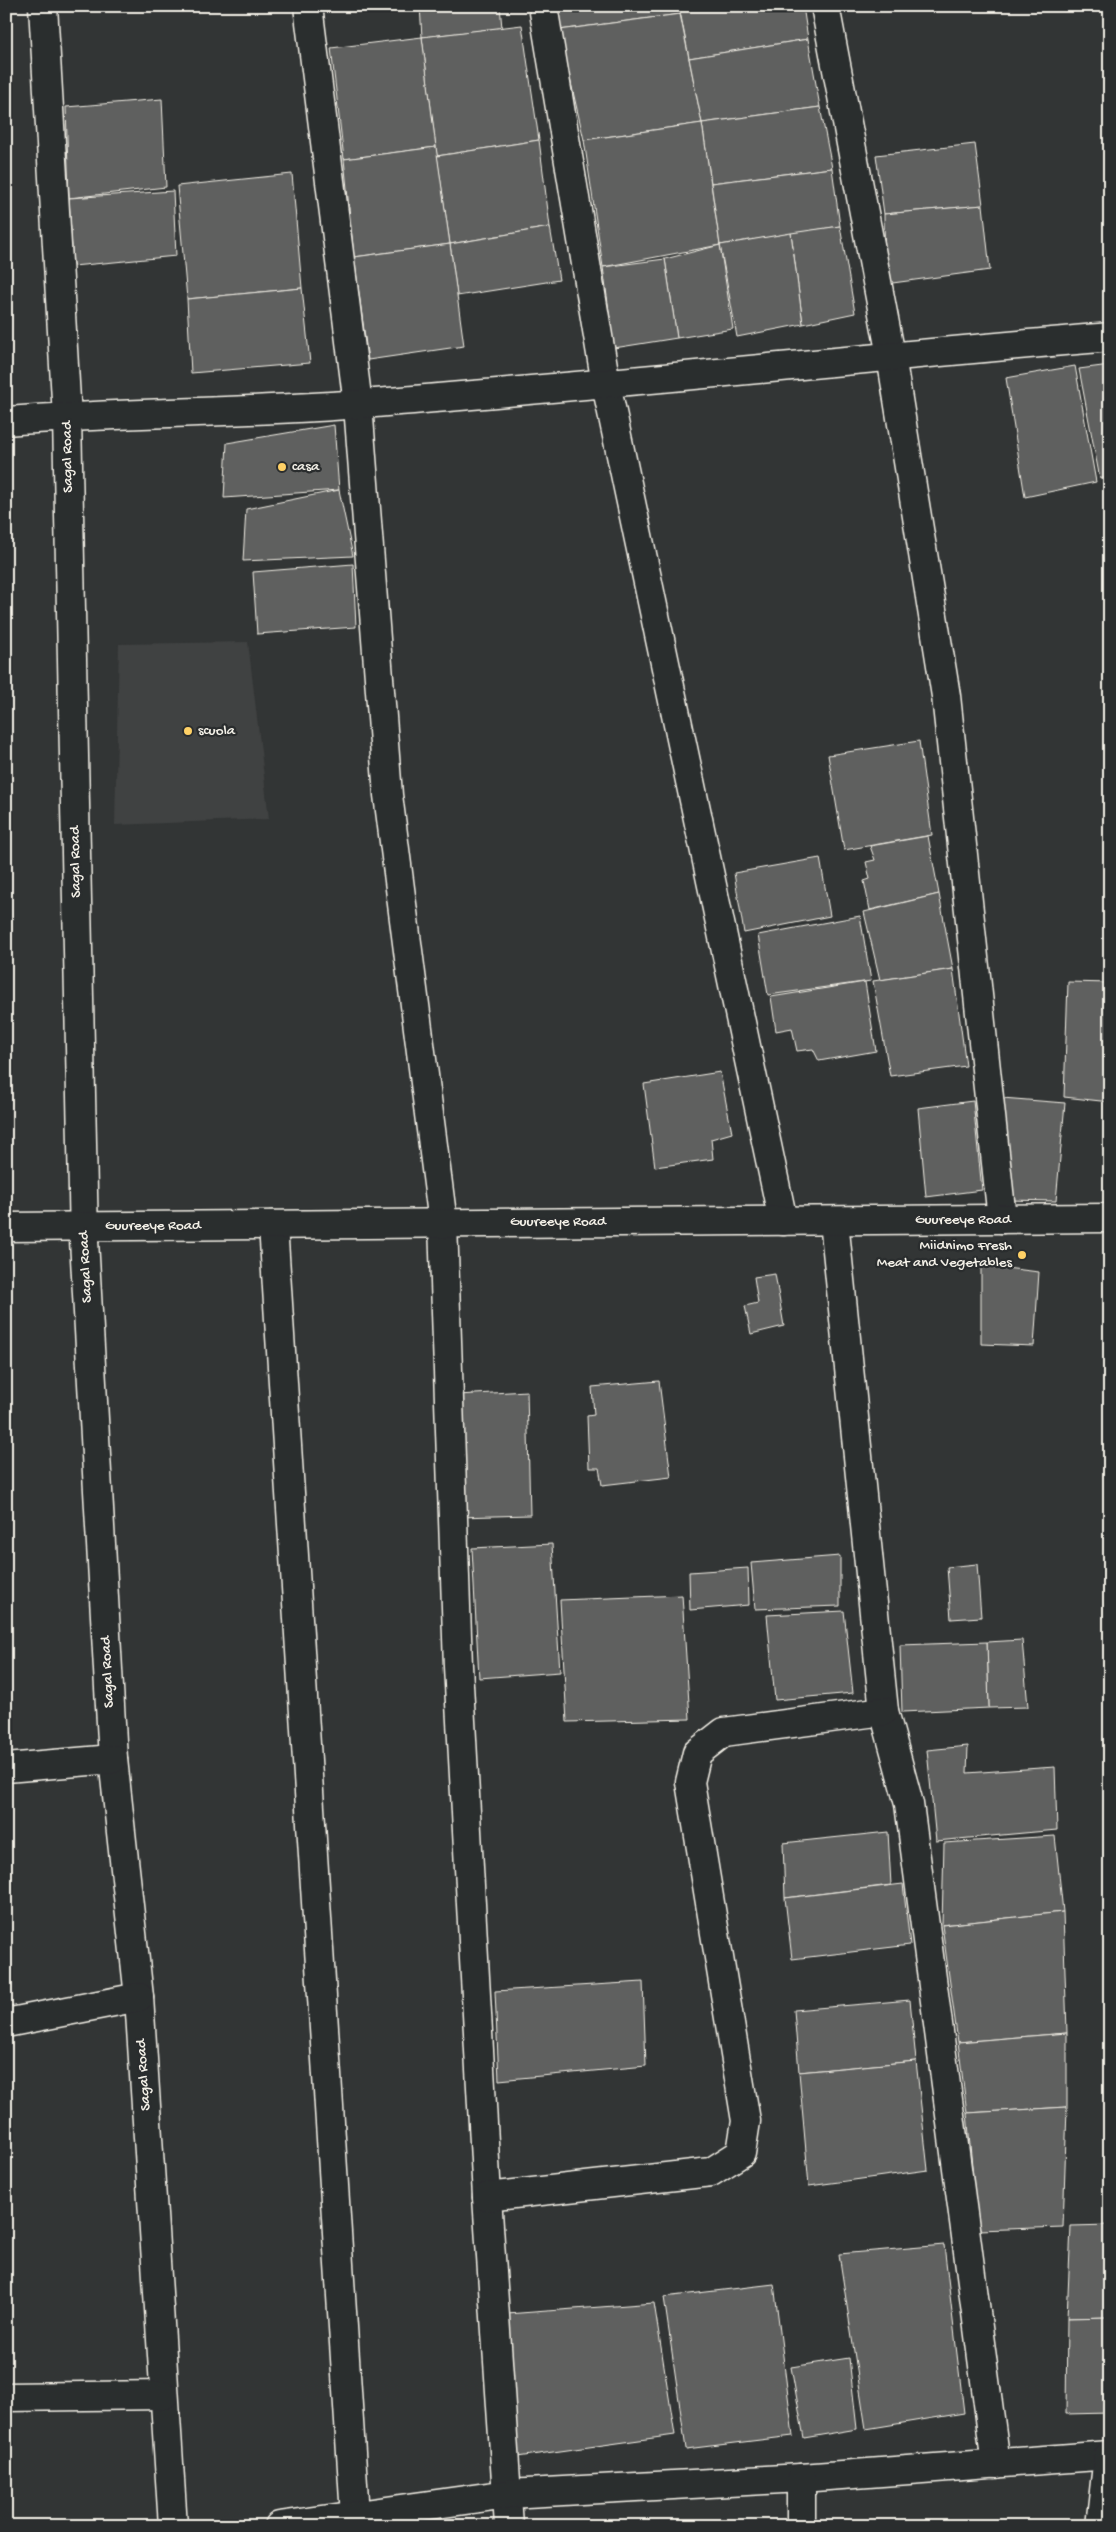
<svg xmlns="http://www.w3.org/2000/svg" width="1116" height="2532" viewBox="0 0 1116 2532" font-family="'Gochi Hand',sans-serif">
	<style>
		.built { fill: #404242 }
		.building { fill: #5f605f; stroke: #f4f1e8 }
		.lines { fill: none; stroke-linecap: round; stroke-linejoin: round }
		.minor-casing { stroke: #f4f1e8; stroke-width: 31 }
		.minor { stroke: #2a2d2e; stroke-width: 28 }
		.poi-dot { fill: #ffd166; stroke: #2a2d2e; stroke-width: 2 }
		.labels { text-anchor: middle; dominant-baseline: central; stroke-width: 4.5; stroke-linejoin: round; paint-order: stroke }
		.street-label { font-size: 15px; fill: #f4f1e8; stroke: #2a2d2e }
		.poi-label { font-size: 15px; fill: #f4f1e8; stroke: #2a2d2e; text-anchor: start }
	</style>
	<rect width="100%" height="100%" fill="#323535"/>
	<filter id="ink" filterUnits="userSpaceOnUse"><feTurbulence type="fractalNoise" baseFrequency=".02" numOctaves="2"/><feDisplacementMap in="SourceGraphic" scale="10" xChannelSelector="R" yChannelSelector="G"/><feConvolveMatrix kernelMatrix="1 2 1 2 8 2 1 2 1" color-interpolation-filters="sRGB"/></filter>
	<g filter="url(#ink)">
		<!-- built -->
		<path class="built" d="M 248,642 L 269,819 L 115,825 L 119,644 Z"/>
		<!-- building -->
		<g class="building">
			<path d="M 420,6 L 500,6 L 502,28 L 422,37 Z"/>
			<path d="M 555,6 L 679,6 L 680,14 L 559,30 Z"/>
			<path d="M 679,6 L 803,6 L 808,39 L 689,58 Z"/>
			<path d="M 680,14 L 702,123 L 584,140 L 559,30 Z"/>
			<path d="M 522,25 L 539,140 L 437,156 L 422,37 Z"/>
			<path d="M 422,37 L 436,147 L 344,159 L 331,48 Z"/>
			<path d="M 808,39 L 820,107 L 702,123 L 689,58 Z"/>
			<path d="M 162,99 L 166,187 L 69,198 L 66,107 Z"/>
			<path d="M 820,107 L 832,168 L 711,183 L 702,123 Z"/>
			<path d="M 702,123 L 720,245 L 603,267 L 584,140 Z"/>
			<path d="M 539,140 L 550,227 L 450,244 L 437,156 Z"/>
			<path d="M 975,144 L 983,205 L 884,214 L 876,155 Z"/>
			<path d="M 436,147 L 450,244 L 354,257 L 344,159 Z"/>
			<path d="M 832,168 L 840,226 L 720,245 L 711,183 Z"/>
			<path d="M 292,174 L 302,288 L 187,299 L 177,186 Z"/>
			<path d="M 173,191 L 176,256 L 73,266 L 69,198 Z"/>
			<path d="M 983,205 L 990,270 L 885,284 L 884,214 Z"/>
			<path d="M 840,226 L 855,313 L 803,324 L 791,233 Z"/>
			<path d="M 550,227 L 559,280 L 457,296 L 450,244 Z"/>
			<path d="M 791,233 L 803,324 L 737,337 L 720,245 Z"/>
			<path d="M 450,244 L 464,346 L 368,360 L 354,257 Z"/>
			<path d="M 720,245 L 733,329 L 677,338 L 665,259 Z"/>
			<path d="M 665,259 L 677,338 L 614,348 L 603,267 Z"/>
			<path d="M 302,288 L 310,363 L 191,373 L 187,299 Z"/>
			<path d="M 6,304 L 9,396 L 6,396 Z"/>
			<path d="M 1110,365 L 1110,476 L 1100,479 L 1079,369 Z"/>
			<path d="M 1075,366 L 1096,482 L 1025,497 L 1006,378 Z"/>
			<path d="M 334,425 L 339,490 L 224,498 L 227,443 Z"/>
			<path d="M 339,490 L 353,556 L 243,561 L 246,509 Z"/>
			<path d="M 353,564 L 356,627 L 257,634 L 253,572 Z"/>
			<path d="M 919,741 L 932,835 L 844,850 L 828,755 Z"/>
			<path d="M 928,836 L 939,894 L 870,910 L 864,881 L 870,879 L 866,862 L 875,860 L 870,846 Z"/>
			<path d="M 820,858 L 830,916 L 744,933 L 734,873 Z"/>
			<path d="M 939,894 L 953,969 L 880,980 L 864,912 Z"/>
			<path d="M 860,916 L 871,981 L 768,995 L 758,935 Z"/>
			<path d="M 953,969 L 966,1066 L 890,1076 L 873,981 Z"/>
			<path d="M 865,982 L 876,1051 L 819,1061 L 813,1049 L 797,1051 L 792,1028 L 776,1031 L 771,997 Z"/>
			<path d="M 1068,982 L 1110,983 L 1110,1102 L 1064,1097 Z"/>
			<path d="M 720,1072 L 732,1133 L 711,1139 L 713,1159 L 655,1167 L 644,1084 Z"/>
			<path d="M 1002,1098 L 1065,1103 L 1056,1201 L 1008,1200 Z"/>
			<path d="M 973,1101 L 982,1190 L 926,1197 L 918,1108 Z"/>
			<path d="M 981,1265 L 1039,1272 L 1034,1346 L 981,1344 Z"/>
			<path d="M 775,1274 L 784,1326 L 751,1334 L 745,1306 L 758,1303 L 754,1277 Z"/>
			<path d="M 659,1381 L 671,1477 L 602,1485 L 599,1468 L 589,1468 L 587,1416 L 594,1415 L 592,1387 Z"/>
			<path d="M 527,1391 L 530,1515 L 459,1517 L 458,1395 Z"/>
			<path d="M 552,1544 L 560,1672 L 479,1678 L 472,1548 Z"/>
			<path d="M 840,1556 L 840,1606 L 755,1609 L 751,1563 Z"/>
			<path d="M 977,1564 L 981,1617 L 951,1619 L 947,1567 Z"/>
			<path d="M 748,1568 L 749,1605 L 690,1610 L 689,1572 Z"/>
			<path d="M 682,1595 L 690,1719 L 567,1722 L 560,1600 Z"/>
			<path d="M 844,1611 L 853,1693 L 775,1700 L 767,1615 Z"/>
			<path d="M 1022,1640 L 1028,1707 L 989,1708 L 987,1642 Z"/>
			<path d="M 987,1642 L 989,1708 L 902,1712 L 900,1645 Z"/>
			<path d="M 968,1746 L 967,1773 L 1055,1767 L 1057,1830 L 936,1841 L 927,1750 Z"/>
			<path d="M 888,1832 L 891,1885 L 785,1898 L 783,1843 Z"/>
			<path d="M 1055,1836 L 1063,1912 L 942,1925 L 944,1843 Z"/>
			<path d="M 903,1884 L 910,1945 L 792,1959 L 785,1898 Z"/>
			<path d="M 1063,1912 L 1067,2033 L 958,2042 L 942,1925 Z"/>
			<path d="M 643,1982 L 646,2066 L 499,2080 L 495,1991 Z"/>
			<path d="M 910,2000 L 916,2061 L 799,2072 L 794,2010 Z"/>
			<path d="M 1067,2033 L 1067,2107 L 967,2113 L 958,2042 Z"/>
			<path d="M 916,2061 L 928,2170 L 809,2186 L 799,2072 Z"/>
			<path d="M 1067,2107 L 1063,2227 L 978,2230 L 967,2113 Z"/>
			<path d="M 1110,2225 L 1110,2317 L 1067,2318 L 1071,2226 Z"/>
			<path d="M 944,2245 L 964,2413 L 866,2429 L 839,2254 Z"/>
			<path d="M 774,2284 L 793,2436 L 686,2449 L 664,2297 Z"/>
			<path d="M 654,2303 L 675,2435 L 510,2458 L 507,2314 Z"/>
			<path d="M 1110,2317 L 1110,2413 L 1066,2414 L 1067,2318 Z"/>
			<path d="M 849,2358 L 857,2429 L 804,2438 L 791,2367 Z"/>
		</g>
		<g class="lines">
			<!-- minor casing -->
			<g class="minor-casing">
				<g id="minor">
					<path d="M 43,6 L 67,417 L 84,1240 L 113,1759 L 139,1997 L 173,2526"/>
					<path d="M 308,6 L 358,405 L 388,795 L 443,1223 L 458,1666 L 487,2197 L 509,2526"/>
					<path d="M 543,6 L 606,384 L 783,1221"/>
					<path d="M 825,6 L 891,356 L 946,696 L 1002,1219"/>
					<path d="M 6,421 C 125,412 244,413 362,404 C 611,385 860,358 1110,337"/>
					<path d="M 834,1221 L 884,1711 L 909,1804 L 996,2464"/>
					<path d="M 273,1225 L 355,2516"/>
					<path d="M 6,1227 L 1110,1218"/>
					<path d="M 6,1768 L 113,1759"/>
					<path d="M 6,2023 L 139,1997"/>
					<path d="M 487,2197 L 711,2172 L 741,2153 L 746,2121 L 690,1782 L 697,1753 L 724,1732 L 884,1711"/>
					<path d="M 6,2397 L 164,2395"/>
					<path d="M 279,2526 L 508,2494 L 801,2478 L 1110,2455"/>
					<path d="M 801,2526 L 801,2478"/>
					<path d="M 1100,2526 L 1108,2456"/>
				</g>
			</g>
			<!-- minor -->
			<use href="#minor" class="minor"/>
		</g>
	</g>
	<!-- markers -->
	<g class="poi-dot">
		<circle cx="282" cy="467" r="5"/>
		<circle cx="188" cy="731" r="5"/>
		<circle cx="1022" cy="1255" r="5"/>
	</g>
	<g class="labels">
		<!-- street labels -->
		<g class="street-label">
			<text transform="translate(68 457) rotate(-91)">Sagal Road</text>
			<text transform="translate(76 862) rotate(-91)">Sagal Road</text>
			<text x="963" y="1220">Guureeye Road</text>
			<text x="558" y="1222">Guureeye Road</text>
			<text x="153" y="1226">Guureeye Road</text>
			<text transform="translate(86 1267) rotate(-93)">Sagal Road</text>
			<text transform="translate(108 1672) rotate(-93)">Sagal Road</text>
			<text transform="translate(144 2075) rotate(-94)">Sagal Road</text>
		</g>
		<!-- poi labels -->
		<g class="poi-label">
			<text x="292" y="467">casa</text>
			<text x="198" y="731">scuola</text>
			<text x="1012" y="1246" text-anchor="end">Miidnimo Fresh<tspan x="1012" dy="17">Meat and Vegetables</tspan></text>
		</g>
	</g>
	<!-- margin -->
	<rect width="1116" height="2532" fill="none" stroke="#2a2d2e" stroke-width="25"/>
	<rect x="12" y="12" width="1091" height="2507" fill="none" stroke="#f4f1e8" stroke-width="2" filter="url(#ink)"/>
</svg>
